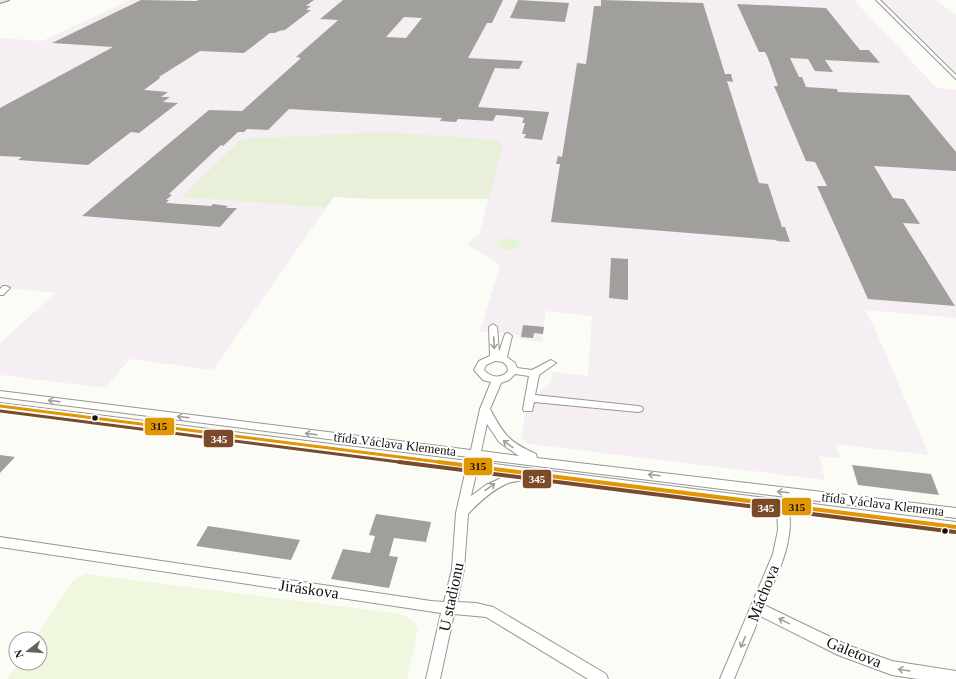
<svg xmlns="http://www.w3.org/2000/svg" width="956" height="679" viewBox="0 0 956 679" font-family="Georgia,serif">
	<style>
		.industrial { fill: #f5eff3 }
		.green { fill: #e5f5d4 }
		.cemetery { fill: #e8f0d9 }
		.pitch { fill: #eff8df }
		.building { fill: #a19f9b; fill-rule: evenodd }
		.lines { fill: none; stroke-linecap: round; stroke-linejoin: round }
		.minor-casing { stroke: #969694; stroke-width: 2 }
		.major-casing { stroke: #848481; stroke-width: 2 }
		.minor { fill: #fffffe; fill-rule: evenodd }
		.major { fill: #eee9da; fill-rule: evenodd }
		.bus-1-far1-casing { stroke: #fff; stroke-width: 6 }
		.bus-1-casing { stroke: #fff; stroke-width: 7 }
		.bus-2-far1-casing { stroke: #fff; stroke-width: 6 }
		.bus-2-casing { stroke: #fff; stroke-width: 7 }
		.bus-1-far1 { stroke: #e09702; stroke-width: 3 }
		.bus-1 { stroke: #e09702; stroke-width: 4 }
		.bus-2-far1 { stroke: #7a4b2a; stroke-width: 3 }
		.bus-2 { stroke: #7a4b2a; stroke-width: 4 }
		.oneway { stroke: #9f9f9f }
		.bus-dot { fill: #101010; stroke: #fff; stroke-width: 1.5 }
		.labels { text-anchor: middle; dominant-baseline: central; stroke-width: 4; stroke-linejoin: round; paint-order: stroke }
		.street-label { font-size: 13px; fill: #101010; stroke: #fff }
		.near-street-label { font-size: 16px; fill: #101010; stroke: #fff }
		.line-badge { stroke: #fff; stroke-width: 1.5 }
		.badge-label { font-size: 11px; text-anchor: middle; font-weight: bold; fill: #fff }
		.pale-badge-label { font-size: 11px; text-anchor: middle; font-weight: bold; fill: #111 }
	</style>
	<rect width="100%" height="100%" fill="#fcfcf7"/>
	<!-- industrial -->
	<g class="industrial">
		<path d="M 130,0 L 854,0 L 936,87 L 956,90 L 956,318 L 865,310 L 876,331 L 929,455 L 836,444 L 840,458 L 819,456 L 825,480 L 528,444 L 521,437 L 528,400 L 550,384 L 553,372 L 588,376 L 592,316 L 546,311 L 542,342 L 520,339 L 519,335 L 480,331 L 500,265 L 468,245 L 471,238 L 479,235 L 503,145 L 500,140 L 460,137 L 182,197 L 326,208 L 213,370 L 130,359 L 105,388 L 0,375 L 0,343 L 55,293 L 0,287 L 0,38 L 42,41 Z"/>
		<path d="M 881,0 L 936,0 L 956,15 L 956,72 Z"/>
	</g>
	<!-- green -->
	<path class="green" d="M 510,238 L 517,240 L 520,243 L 519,247 C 512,251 503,251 497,245 L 500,240 Z"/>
	<!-- cemetery -->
	<path class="cemetery" d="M 385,132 L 500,140 L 503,145 L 489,199 L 372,199 L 334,197 L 326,208 L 182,197 L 241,139 Z"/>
	<!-- pitch -->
	<path class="pitch" d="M 87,574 L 401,614 C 409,618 415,621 418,629 L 407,679 L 7,679 L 18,663 L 40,663 L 40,639 L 34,639 L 71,583 L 78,577 Z"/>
	<!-- building -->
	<g class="building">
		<path d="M 141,0 L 196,1 L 199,0 L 314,0 L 306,6 L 311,6 L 306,10 L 311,10 L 285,30 L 279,31 L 275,33 L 270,33 L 244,53 L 200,51 L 159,77 L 160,78 L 144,90 L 168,92 L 161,97 L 170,97 L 163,102 L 178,103 L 139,133 L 131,132 L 88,165 L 18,160 L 22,157 L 0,156 L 0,108 L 113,47 L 52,43 Z"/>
		<path d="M 343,0 L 503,0 L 492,23 L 487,23 L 468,58 L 523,61 L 519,69 L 495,68 L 478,107 L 549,112 L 542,140 L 524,138 L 526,134 L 522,134 L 525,123 L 522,123 L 524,118 L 521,117 L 496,115 L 493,121 L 458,119 L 456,122 L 440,121 L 442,118 L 289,109 L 268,130 L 247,129 L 244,132 L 238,132 L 223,146 L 221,145 L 169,194 L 172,195 L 166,200 L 169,200 L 166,203 L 211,206 L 213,204 L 228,206 L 226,208 L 237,208 L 220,227 L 82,216 L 209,110 L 242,111 L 301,58 L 296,57 L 335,23 L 338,20 L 320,19 ZM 404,17 L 422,18 L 406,38 L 386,37 Z"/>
		<path d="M 518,0 L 569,3 L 565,22 L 510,18 Z"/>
		<path d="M 601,0 L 703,3 L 725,74 L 731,74 L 733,82 L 727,81 L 759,183 L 768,184 L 782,227 L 785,227 L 790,242 L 777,241 L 776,240 L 551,222 L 560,164 L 556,164 L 558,156 L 562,157 L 577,63 L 586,64 L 594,6 L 601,6 Z"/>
		<path d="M 737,4 L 826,8 L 860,50 L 869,50 L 880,63 L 825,60 L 833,72 L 815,71 L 808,59 L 790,58 L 799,77 L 802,77 L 806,87 L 837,89 L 838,92 L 909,95 L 956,152 L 956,171 L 874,166 L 893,198 L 904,199 L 920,224 L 903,223 L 955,306 L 868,299 L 817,186 L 827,186 L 815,162 L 806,161 L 774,86 L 778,86 L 768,58 L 765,52 L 759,52 Z"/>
		<path d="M 611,258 L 628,259 L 628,300 L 609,298 Z"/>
		<path d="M 523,325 L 544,327 L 543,334 L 534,333 L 533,338 L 521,337 Z"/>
		<path d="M 0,455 L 15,457 L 0,473 Z"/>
		<path d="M 852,465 L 931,474 L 939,495 L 858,485 Z"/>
		<path d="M 376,514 L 431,522 L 426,542 L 394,538 L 389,556 L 398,557 L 389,588 L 331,579 L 343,549 L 370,553 L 375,536 L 369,535 Z"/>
		<path d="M 208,526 L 300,540 L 291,560 L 196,546 Z"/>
	</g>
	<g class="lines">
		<!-- minor casing -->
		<g class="minor-casing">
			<g id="minor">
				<path d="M 876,0 L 880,0 L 956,75 L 956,79 Z"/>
				<path d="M 3,286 L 6,286 L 10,288 L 3,295 L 0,295 L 0,289 Z"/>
				<path d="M 493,324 L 497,327 L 499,352 L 505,334 L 508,333 L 512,336 L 507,357 L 515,363 L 517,368 L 532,370 L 551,360 L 556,363 L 539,375 L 535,395 L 638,406 L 642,407 L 643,409 L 642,411 L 638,412 L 534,402 L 532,411 L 524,411 L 523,409 L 529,376 L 515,374 L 509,380 L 501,383 L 490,409 C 504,435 508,441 536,454 L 537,458 L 956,508 L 956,518 L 479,459 L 479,462 L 956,522 L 956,532 L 789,510 C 794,544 777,575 764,605 L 847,645 L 892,661 L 956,671 L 956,679 L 918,679 L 892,675 L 838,655 L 760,616 L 734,679 L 720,679 L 773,554 L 778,530 L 777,509 L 529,477 C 523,481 515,481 508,483 C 492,490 480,501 468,514 L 464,569 L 457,602 L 476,603 L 493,607 L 606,674 L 608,679 L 588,679 L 486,617 L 454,614 L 440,679 L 426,679 L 441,613 L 0,547 L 0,537 L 431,601 L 444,602 L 452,569 L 456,513 L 466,469 L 0,409 L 0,403 L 468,461 L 469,457 L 0,397 L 0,391 L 471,450 L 480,409 L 491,382 L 483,380 L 474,370 L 479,361 L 490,356 L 489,327 ZM 495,361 L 503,362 L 507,366 L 508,371 C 501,379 491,378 484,370 L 486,365 ZM 487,424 L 499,442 L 519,456 L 481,451 ZM 477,470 L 508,475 L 486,485 L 471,496 Z"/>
			</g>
		</g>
		<!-- major casing -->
		<g class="major-casing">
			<path id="major" d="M 0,0 L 9,0 L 0,3 Z"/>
		</g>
		<!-- minor -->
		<use href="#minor" class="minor"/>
		<!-- major -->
		<use href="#major" class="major"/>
		<!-- bus-1-far1 casing -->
		<g class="bus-1-far1-casing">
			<path id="bus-1-far1" d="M 0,406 L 447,463"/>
		</g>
		<!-- bus-1 casing -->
		<g class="bus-1-casing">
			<path id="bus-1" d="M 439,462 L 956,527"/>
		</g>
		<!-- bus-2-far1 casing -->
		<g class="bus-2-far1-casing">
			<path id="bus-2-far1" d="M 0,411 L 407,463"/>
		</g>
		<!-- bus-2 casing -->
		<g class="bus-2-casing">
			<path id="bus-2" d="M 399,462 L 955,532"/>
		</g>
		<!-- bus-1-far1 -->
		<use href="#bus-1-far1" class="bus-1-far1"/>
		<!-- bus-1 -->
		<use href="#bus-1" class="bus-1"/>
		<!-- bus-2-far1 -->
		<use href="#bus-2-far1" class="bus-2-far1"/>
		<!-- bus-2 -->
		<use href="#bus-2" class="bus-2"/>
	</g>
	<!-- one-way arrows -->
	<defs><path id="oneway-shaft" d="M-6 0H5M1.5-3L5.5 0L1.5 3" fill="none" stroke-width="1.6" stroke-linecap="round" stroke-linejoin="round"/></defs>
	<g class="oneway">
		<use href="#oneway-shaft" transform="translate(494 343) rotate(87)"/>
		<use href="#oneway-shaft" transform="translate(54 401) rotate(-173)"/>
		<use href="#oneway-shaft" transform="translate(183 417) rotate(-173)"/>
		<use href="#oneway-shaft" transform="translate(311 434) rotate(-173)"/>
		<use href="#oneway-shaft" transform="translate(508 444) rotate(-144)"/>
		<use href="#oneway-shaft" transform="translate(654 475) rotate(-173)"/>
		<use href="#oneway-shaft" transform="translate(490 487) rotate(-35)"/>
		<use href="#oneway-shaft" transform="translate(783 492) rotate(-173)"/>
		<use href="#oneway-shaft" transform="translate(784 621) rotate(-154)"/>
		<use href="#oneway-shaft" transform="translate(743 642) rotate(113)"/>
		<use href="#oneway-shaft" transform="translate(904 670) rotate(-171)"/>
	</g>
	<!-- markers -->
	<g class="bus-dot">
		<circle cx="95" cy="418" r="3.5"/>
		<circle cx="945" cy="531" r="3.5"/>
	</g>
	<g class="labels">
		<!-- street labels -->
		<g class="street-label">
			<text transform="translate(395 444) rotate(7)">třída Václava Klementa</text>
			<text transform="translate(883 504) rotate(7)">třída Václava Klementa</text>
		</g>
		<!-- near-street labels -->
		<g class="near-street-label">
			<text transform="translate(309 589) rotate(8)">Jiráskova</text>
			<text transform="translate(763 593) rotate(-68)">Máchova</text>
			<text transform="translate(451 597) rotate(-78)">U stadionu</text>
			<text transform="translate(854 652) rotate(22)">Galetova</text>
		</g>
	</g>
	<g class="line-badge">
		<rect x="144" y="417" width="31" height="19" rx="4" fill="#e09702"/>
		<rect x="203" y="429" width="31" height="19" rx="4" fill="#7a4b2a"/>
		<rect x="463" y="457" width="30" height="19" rx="4" fill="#e09702"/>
		<rect x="522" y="469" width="30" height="20" rx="4" fill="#7a4b2a"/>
		<rect x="781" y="497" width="31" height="19" rx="4" fill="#e09702"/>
		<rect x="751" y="498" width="30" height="20" rx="4" fill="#7a4b2a"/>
	</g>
	<g class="badge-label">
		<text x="219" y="443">345</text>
		<text x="537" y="483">345</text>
		<text x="766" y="512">345</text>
	</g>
	<g class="pale-badge-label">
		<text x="159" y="430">315</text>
		<text x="478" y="470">315</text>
		<text x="797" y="511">315</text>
	</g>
	<!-- north arrow -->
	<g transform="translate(28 651) rotate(253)"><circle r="19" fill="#ffffff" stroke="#9f9f9f"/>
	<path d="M0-3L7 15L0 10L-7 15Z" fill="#636361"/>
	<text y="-6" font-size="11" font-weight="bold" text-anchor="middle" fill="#101010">N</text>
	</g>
</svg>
